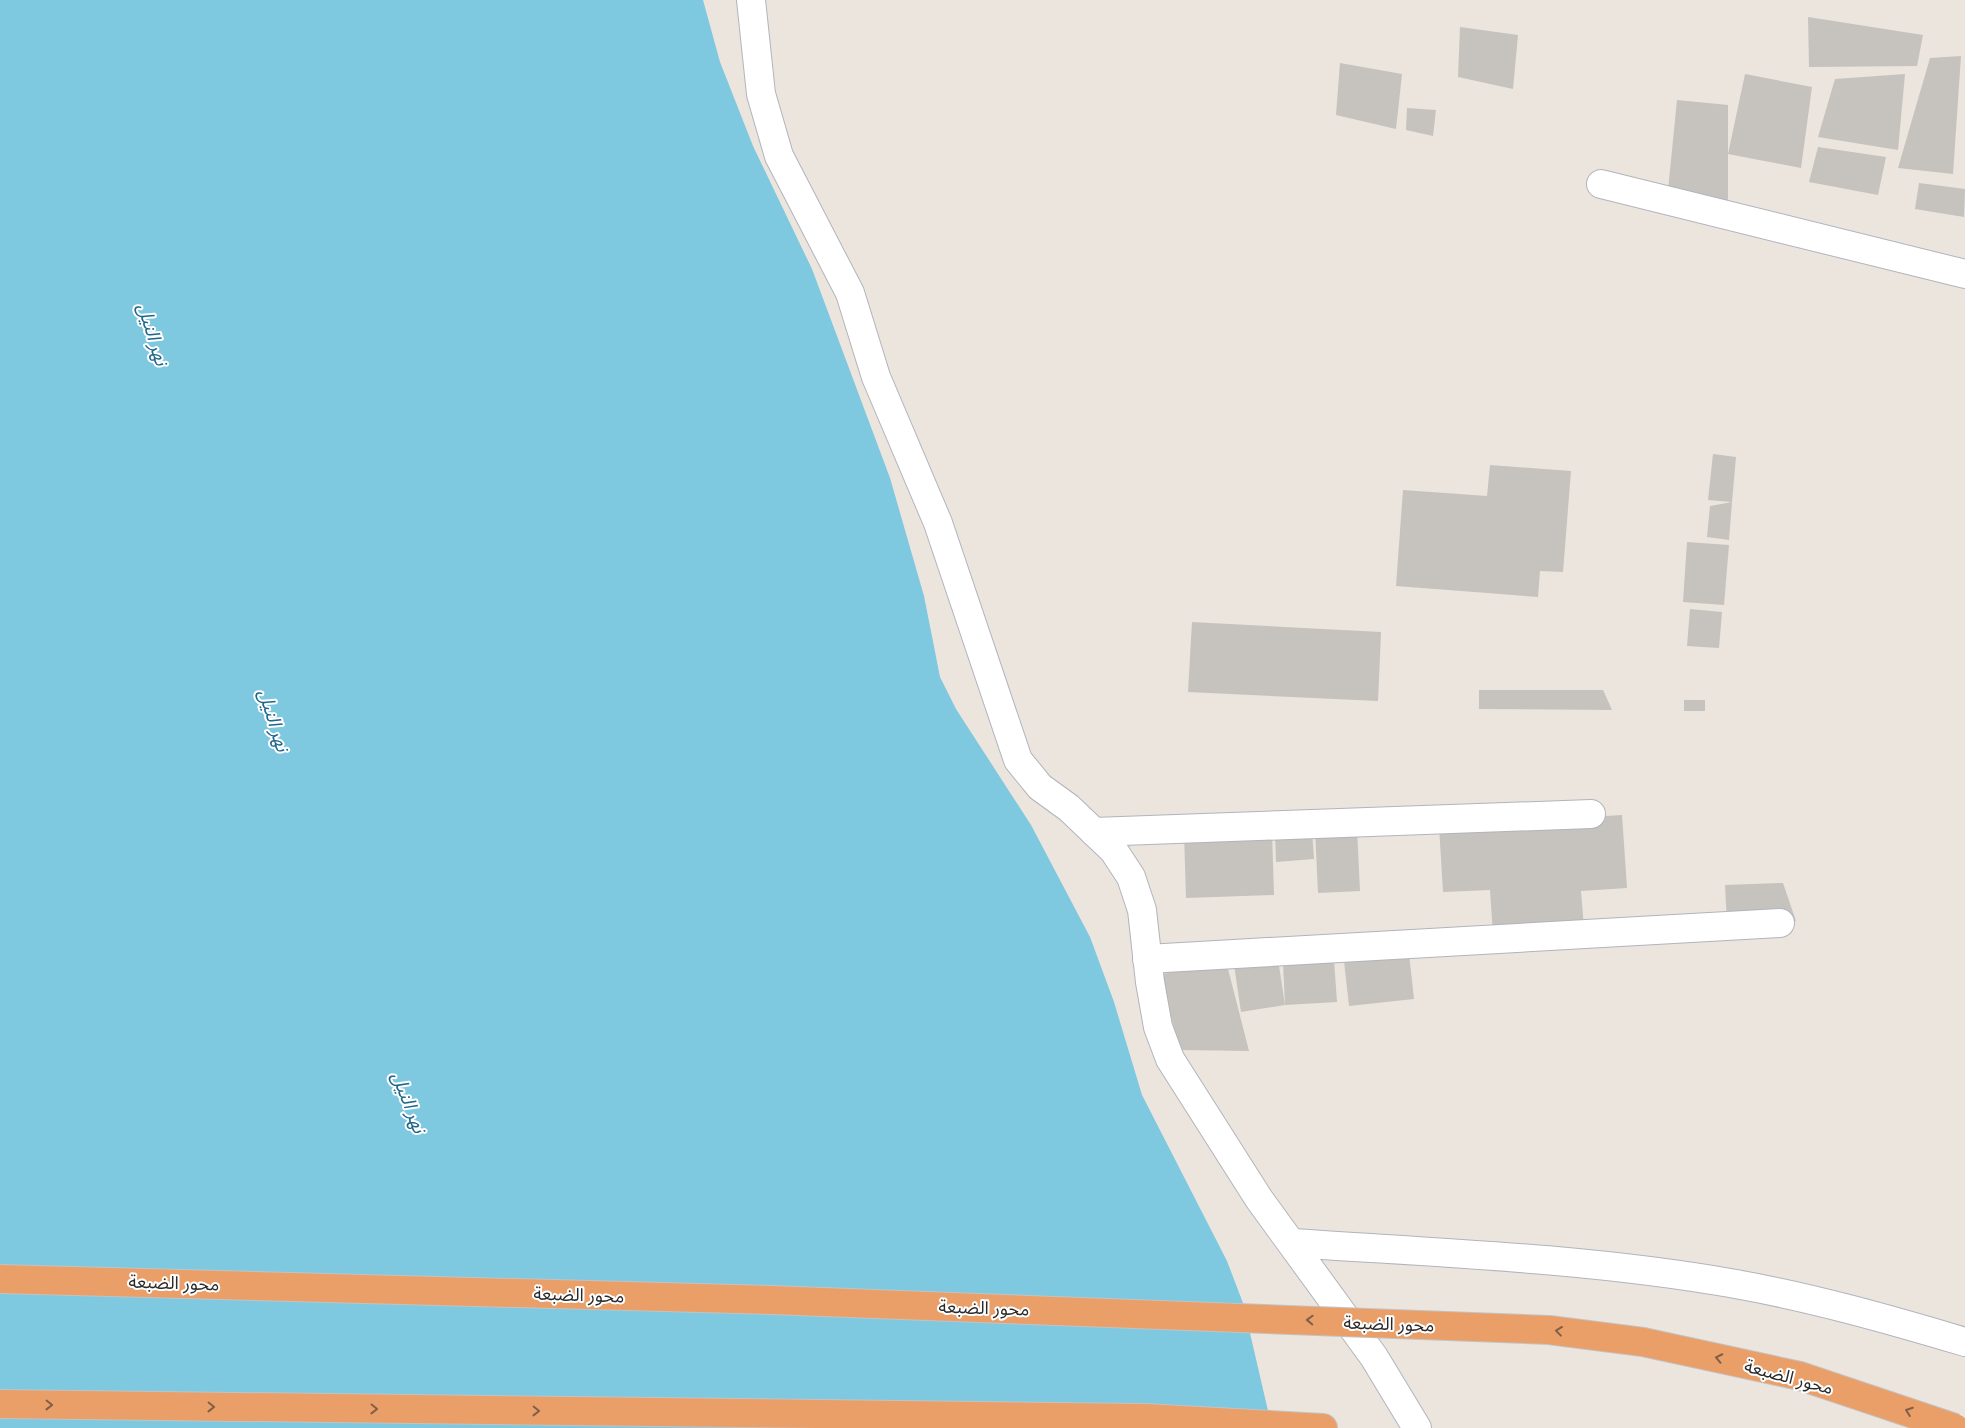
<svg xmlns="http://www.w3.org/2000/svg" width="1965" height="1428" viewBox="0 0 1965 1428" font-family="Lato,'Noto Sans Arabic',sans-serif">
	<style>
		.water { fill: #7ec8e0 }
		.building { fill: #c6c2bd }
		.lines { fill: none; stroke-linecap: round; stroke-linejoin: round }
		.street-casing { stroke: #b2b4bc; stroke-width: 30 }
		.highway-casing { stroke: #c3c3c3; stroke-width: 30 }
		.street { stroke: #fff; stroke-width: 28 }
		.highway { stroke: #ea9f69; stroke-width: 28 }
		.highway-bridge-casing { stroke: #c3c3c3; stroke-width: 30; stroke-linecap: butt }
		.highway-bridge { stroke: #ea9f69; stroke-width: 28 }
		.oneway { stroke: #805f46 }
		.labels { text-anchor: middle; dominant-baseline: central; stroke-width: 4; stroke-linejoin: round; paint-order: stroke }
		.street-label { font-size: 18px; fill: #2a2a2a; stroke: #fff }
		.water-label { font-size: 19px; font-style: italic; fill: #1e678b; stroke: #fff }
	</style>
	<rect width="100%" height="100%" fill="#ebe5de"/>
	<!-- water -->
	<path class="water" d="M 0,0 L 703,0 L 720,62 L 753,146 L 812,269 L 890,478 L 924,596 L 940,677 L 956,709 L 1031,825 L 1090,937 L 1114,1002 L 1142,1095 L 1227,1261 L 1243,1303 L 1272,1428 L 0,1428 Z"/>
	<!-- building -->
	<g class="building">
		<path d="M 1808,17 L 1923,35 L 1917,66 L 1809,67 Z"/>
		<path d="M 1460,27 L 1518,35 L 1513,89 L 1458,77 Z"/>
		<path d="M 1961,56 L 1953,174 L 1898,168 L 1930,58 Z"/>
		<path d="M 1340,63 L 1402,74 L 1396,129 L 1336,115 Z"/>
		<path d="M 1745,74 L 1812,87 L 1801,168 L 1728,154 Z"/>
		<path d="M 1905,74 L 1898,150 L 1818,137 L 1835,79 Z"/>
		<path d="M 1677,100 L 1728,105 L 1728,201 L 1667,200 Z"/>
		<path d="M 1407,108 L 1436,110 L 1433,136 L 1406,130 Z"/>
		<path d="M 1818,147 L 1886,157 L 1878,195 L 1809,182 Z"/>
		<path d="M 1919,183 L 1965,189 L 1964,217 L 1915,209 Z"/>
		<path d="M 1713,454 L 1736,457 L 1732,502 L 1708,500 Z"/>
		<path d="M 1490,465 L 1571,471 L 1563,572 L 1540,571 L 1538,597 L 1396,586 L 1403,490 L 1487,496 Z"/>
		<path d="M 1732,502 L 1729,540 L 1707,537 L 1710,506 Z"/>
		<path d="M 1687,542 L 1729,545 L 1724,605 L 1683,602 Z"/>
		<path d="M 1690,609 L 1722,612 L 1719,648 L 1687,646 Z"/>
		<path d="M 1192,622 L 1381,632 L 1378,701 L 1188,692 Z"/>
		<path d="M 1479,690 L 1603,690 L 1612,710 L 1479,709 Z"/>
		<rect x="1684" y="700" width="21" height="11"/>
		<path d="M 1622,815 L 1627,888 L 1581,891 L 1584,928 L 1493,934 L 1490,890 L 1443,892 L 1439,826 Z"/>
		<path d="M 1357,828 L 1360,891 L 1318,893 L 1315,829 Z"/>
		<path d="M 1312,830 L 1314,859 L 1276,862 L 1275,832 Z"/>
		<path d="M 1272,832 L 1274,895 L 1186,898 L 1184,834 Z"/>
		<path d="M 1783,883 L 1796,921 L 1727,923 L 1725,885 Z"/>
		<path d="M 1409,954 L 1414,999 L 1349,1006 L 1344,961 Z"/>
		<path d="M 1225,957 L 1249,1051 L 1180,1050 L 1160,975 Z"/>
		<path d="M 1278,959 L 1285,1005 L 1241,1012 L 1234,965 Z"/>
		<path d="M 1334,960 L 1337,1002 L 1285,1005 L 1283,963 Z"/>
	</g>
	<g class="lines">
		<!-- street casing -->
		<g class="street-casing">
			<g id="street">
				<path d="M 751,0 L 761,94 L 779,156 L 850,293 L 876,377 L 938,523 L 1018,760 L 1040,787 L 1069,808 L 1114,851 L 1131,877 L 1142,910 L 1150,982 L 1158,1027 L 1170,1059 L 1259,1199 L 1374,1357 L 1417,1428"/>
				<path d="M 1601,184 L 1965,274"/>
				<path d="M 1094,832 L 1591,814"/>
				<path d="M 1147,959 L 1780,923"/>
				<path d="M 1293,1243 C 1439,1253 1586,1258 1730,1283 C 1810,1297 1888,1319 1965,1342"/>
			</g>
		</g>
		<!-- highway casing -->
		<g class="highway-casing">
			<path id="highway" d="M 0,1404 L 1145,1418 L 1323,1428"/>
		</g>
		<!-- street -->
		<use href="#street" class="street"/>
		<!-- highway -->
		<use href="#highway" class="highway"/>
		<!-- highway-bridge casing -->
		<g class="highway-bridge-casing">
			<path id="highway-bridge" d="M 0,1279 L 771,1300 L 1549,1330 L 1643,1342 L 1800,1376 L 1955,1428"/>
		</g>
		<!-- highway-bridge -->
		<use href="#highway-bridge" class="highway-bridge"/>
	</g>
	<!-- one-way arrows -->
	<defs><path id="oneway-chevron" d="M-2-3.5L2.5 0L-2 3.5" fill="none" stroke-width="1.6" stroke-linecap="round" stroke-linejoin="round" transform="scale(1.25)"/></defs>
	<g class="oneway">
		<use href="#oneway-chevron" transform="translate(1310 1320) rotate(-178)"/>
		<use href="#oneway-chevron" transform="translate(1559 1331) rotate(-173)"/>
		<use href="#oneway-chevron" transform="translate(1719 1358) rotate(-168)"/>
		<use href="#oneway-chevron" transform="translate(49 1405) rotate(1)"/>
		<use href="#oneway-chevron" transform="translate(211 1407) rotate(1)"/>
		<use href="#oneway-chevron" transform="translate(374 1409) rotate(1)"/>
		<use href="#oneway-chevron" transform="translate(536 1411) rotate(1)"/>
		<use href="#oneway-chevron" transform="translate(1909 1411) rotate(-160)"/>
	</g>
	<g class="labels">
		<!-- street labels -->
		<g class="street-label">
			<text transform="translate(174 1282) rotate(2)">محور الضبعة</text>
			<text transform="translate(579 1294) rotate(2)">محور الضبعة</text>
			<text transform="translate(984 1307) rotate(2)">محور الضبعة</text>
			<text transform="translate(1389 1323) rotate(2)">محور الضبعة</text>
			<text transform="translate(1789 1376) rotate(15)">محور الضبعة</text>
		</g>
		<!-- water labels -->
		<g class="water-label">
			<text transform="translate(154 334) rotate(73)">نهر النيل</text>
			<text transform="translate(275 720) rotate(73)">نهر النيل</text>
			<text transform="translate(410 1102) rotate(69)">نهر النيل</text>
		</g>
	</g>
</svg>
